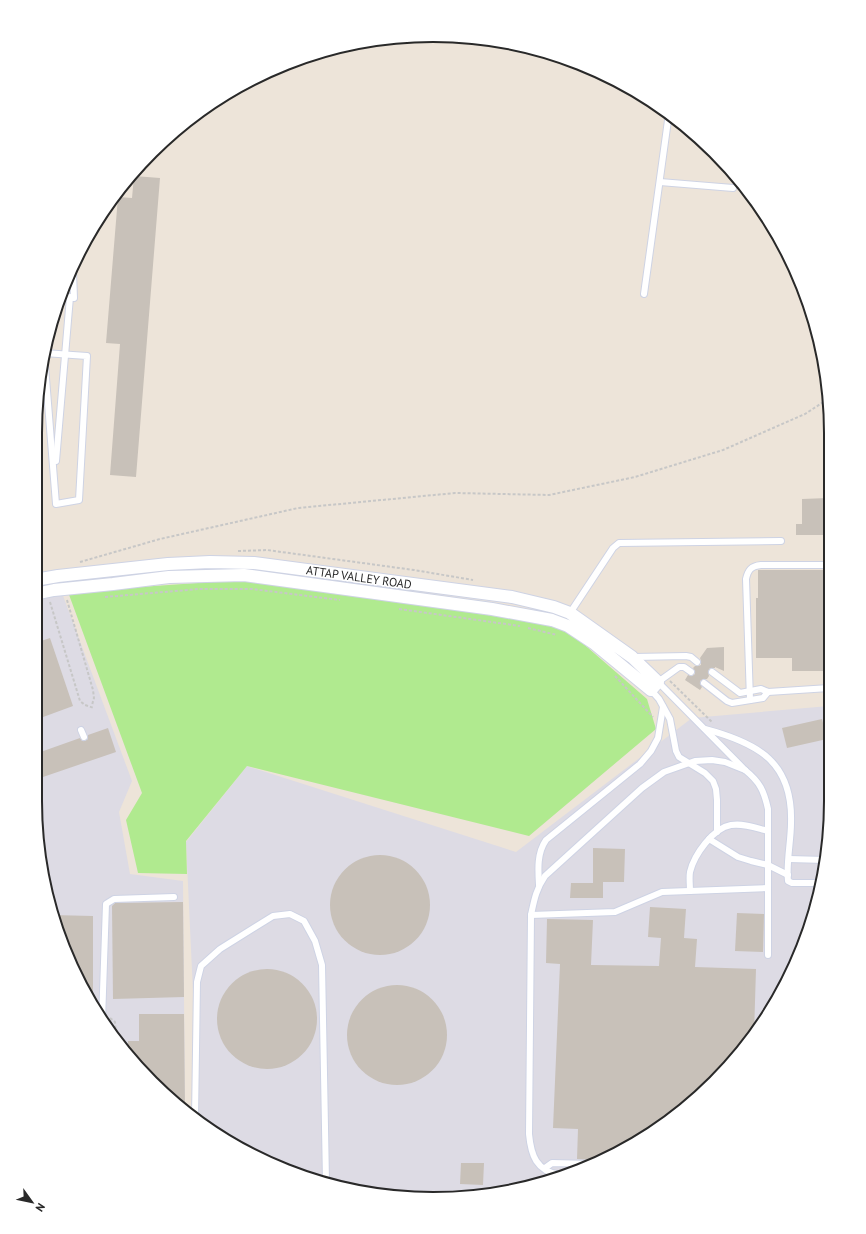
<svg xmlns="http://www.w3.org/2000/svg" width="866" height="1234" viewBox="0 0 866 1234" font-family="'PT Sans',sans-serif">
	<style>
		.industrial { fill: #dddbe4 }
		.green { fill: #b0ea8f }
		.building { fill: #c8c1b9 }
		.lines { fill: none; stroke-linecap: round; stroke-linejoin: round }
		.lane-casing { stroke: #ced3e4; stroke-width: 8 }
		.street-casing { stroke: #ced3e4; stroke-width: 14 }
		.path { stroke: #c7c7c7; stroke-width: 2; stroke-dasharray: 3 2; stroke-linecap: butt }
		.lane { stroke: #fff; stroke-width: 6 }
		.street { stroke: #fff; stroke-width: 12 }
		.labels { text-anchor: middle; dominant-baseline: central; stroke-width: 3; stroke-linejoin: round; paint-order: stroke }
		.street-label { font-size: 12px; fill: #292929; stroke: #fff }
		.rim { fill: none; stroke: #292929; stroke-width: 2 }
	</style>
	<rect width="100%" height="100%" fill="#ede4d9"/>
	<!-- industrial -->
	<g class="industrial">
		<path d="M 62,593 L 132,781 L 119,812 L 130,874 L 183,881 L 185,1111 L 171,1100 L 102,1022 L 65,954 L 49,904 L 35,801 L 35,602 Z"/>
		<path d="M 829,706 L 830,827 L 817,904 L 790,977 L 749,1043 L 696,1100 L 609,1158 L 510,1191 L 433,1199 L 381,1196 L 280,1169 L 234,1146 L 199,1120 L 186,842 L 247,766 L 516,852 L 692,718 Z"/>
	</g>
	<!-- green -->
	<path class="green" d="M 255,579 L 564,627 L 647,699 L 656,729 L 529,836 L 247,766 L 186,841 L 187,874 L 138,873 L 126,820 L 142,793 L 68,592 Z"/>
	<!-- building -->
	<g class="building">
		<path d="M 134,176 L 160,178 L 136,477 L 110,475 L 120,344 L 106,343 L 118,197 L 132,198 Z"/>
		<path d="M 828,498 L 828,521 L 825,521 L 825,535 L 796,535 L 796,524 L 802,524 L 802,499 Z"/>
		<path d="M 758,570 L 829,570 L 829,671 L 792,671 L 792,658 L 756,658 L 756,598 L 758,598 Z"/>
		<path d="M 50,638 L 73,706 L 35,720 L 35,643 Z"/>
		<path d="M 724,647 L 724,671 L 715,667 L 715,668 L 710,668 L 708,672 L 709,676 L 707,679 L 703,679 L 700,681 L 700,684 L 702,687 L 700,690 L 685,680 L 688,675 L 692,676 L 695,674 L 695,671 L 693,668 L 695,666 L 698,666 L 701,665 L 701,661 L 700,658 L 707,648 Z"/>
		<path d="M 822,719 L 827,739 L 787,748 L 782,728 Z"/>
		<path d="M 108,728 L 116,752 L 43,777 L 35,754 L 80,738 L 82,741 L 85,741 L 88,739 L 88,735 Z"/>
		<path d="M 593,848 L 625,849 L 624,882 L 603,882 L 603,898 L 570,898 L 571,883 L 593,883 Z"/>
		<circle cx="380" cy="905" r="50"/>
		<path d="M 183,902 L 184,997 L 113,999 L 112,906 L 115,903 Z"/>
		<path d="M 650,907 L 686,909 L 684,938 L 697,939 L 695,967 L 756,969 L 754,1035 L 749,1043 L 696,1100 L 609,1158 L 595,1163 L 592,1160 L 577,1159 L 578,1129 L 553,1128 L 560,964 L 546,963 L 547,919 L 593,920 L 591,965 L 659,966 L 661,938 L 648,937 Z"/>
		<path d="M 737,913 L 764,914 L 763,952 L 735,951 Z"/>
		<path d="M 52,915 L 93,916 L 93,1005 L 65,954 Z"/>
		<circle cx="267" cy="1019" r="50"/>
		<circle cx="397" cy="1035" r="50"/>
		<path d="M 139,1014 L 184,1014 L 185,1107 L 180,1107 L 171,1100 L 128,1052 L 128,1041 L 139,1041 Z"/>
		<path d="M 461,1163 L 484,1163 L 483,1185 L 460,1184 Z"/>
	</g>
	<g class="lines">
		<!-- lane casing -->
		<g class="lane-casing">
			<g id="lane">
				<path d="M 660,182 L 733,188"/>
				<path d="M 644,294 L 669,113"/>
				<path d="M 60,297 L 74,298 L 73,272 L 71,270"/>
				<path d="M 44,350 L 44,353 L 56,504 L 79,500 L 87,356 L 44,353"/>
				<path d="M 56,461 L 70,297"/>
				<path d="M 570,613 L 613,548 L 619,543 L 781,541"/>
				<path d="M 634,657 L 686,656 L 691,657 L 697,662"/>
				<path d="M 691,672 L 684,667 L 679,667 L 658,682 L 745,770 C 760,782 764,791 768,809 L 768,955"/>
				<path d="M 712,672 L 740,693 L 761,689 L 768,692 L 829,688"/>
				<path d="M 704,683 L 727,701 L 732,703 L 763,698 L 768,692"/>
				<path d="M 651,690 L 659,699 L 670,719 L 676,751 L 679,757 L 705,773 L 713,781 L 716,789 L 717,800 L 717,832"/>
				<path d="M 750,700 L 746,579 C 748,570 751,566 761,565 L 829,565"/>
				<path d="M 705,729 C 758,743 793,762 791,823 C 791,841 786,863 788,881 L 792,883 L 821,883"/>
				<path d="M 81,730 L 84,737"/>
				<path d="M 709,839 L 738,857 L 751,861 L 768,865 L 788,875"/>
				<path d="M 789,859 L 825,860"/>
				<path d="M 539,885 C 538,869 537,853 546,840 L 640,764 L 651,751 L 658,738 L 663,707"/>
				<path d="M 690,891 C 690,885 689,878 690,872 C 694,855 713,828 731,825 C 744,823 756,828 768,831"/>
				<path d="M 531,915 L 615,912 L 662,892 L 768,888"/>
				<path d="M 102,1021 L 106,904 L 114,899 L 174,897"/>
				<path d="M 195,1118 L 197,982 L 201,966 L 220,949 L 273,916 L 290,914 L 304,921 L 315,941 L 322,965 L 326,1181"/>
				<path d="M 545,1168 L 552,1163 L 591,1164"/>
				<path d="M 560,1175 C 536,1171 531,1155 529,1134 L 531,915 C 534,901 536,889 545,876 L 642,788 L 664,772 L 695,761 L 712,760 L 725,762 L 745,770"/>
			</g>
		</g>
		<!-- street casing -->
		<g class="street-casing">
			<path id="street" d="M 35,594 L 54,590 L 113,584 L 169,577 L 244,575 L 492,609 L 552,620 L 568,626 L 595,644 L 651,690 L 658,682 L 632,657 L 570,613 L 554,607 L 512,597 L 254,563 L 210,562 L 168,564 L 58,576 L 35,580"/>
		</g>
		<!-- path -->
		<g class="path">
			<path d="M 238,551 L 267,550 L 414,570 L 473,580"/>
			<path d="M 80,562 L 160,539 L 298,508 L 455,493 L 549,495 L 635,477 L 723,450 L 805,414 L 828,399"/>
			<path d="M 105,597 L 199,589 L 252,589 L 340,600"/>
			<path d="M 67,600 L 93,690 L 94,698 L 92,705"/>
			<path d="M 50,602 L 80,701 L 85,705 L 94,708"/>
			<path d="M 399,609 L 520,626"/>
			<path d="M 528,628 L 557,635"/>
			<path d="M 615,676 L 653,717"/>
			<path d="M 670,681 L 713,723"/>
			<path d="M 110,1018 L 115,1022 L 116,1037"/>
		</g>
		<!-- lane -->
		<use href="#lane" class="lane"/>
		<!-- street -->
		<use href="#street" class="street"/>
	</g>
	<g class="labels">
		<!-- street labels -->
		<g class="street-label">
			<text transform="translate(359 577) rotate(8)">ATTAP VALLEY ROAD</text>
		</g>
	</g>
	<!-- crop -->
	<path d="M0 0H866V1234H0ZM433 42H433A391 391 0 0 1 824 433V801A391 391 0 0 1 433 1192H433A391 391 0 0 1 42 801V433A391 391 0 0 1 433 42Z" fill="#fff" fill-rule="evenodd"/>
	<path class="rim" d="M433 42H433A391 391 0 0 1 824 433V801A391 391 0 0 1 433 1192H433A391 391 0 0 1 42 801V433A391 391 0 0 1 433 42Z"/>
	<!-- north arrow -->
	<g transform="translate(32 1202) rotate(123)" stroke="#ffffff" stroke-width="3" paint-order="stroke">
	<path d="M0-3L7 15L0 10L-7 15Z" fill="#292929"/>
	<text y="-6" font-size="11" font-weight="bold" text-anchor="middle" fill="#292929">N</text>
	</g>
</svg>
